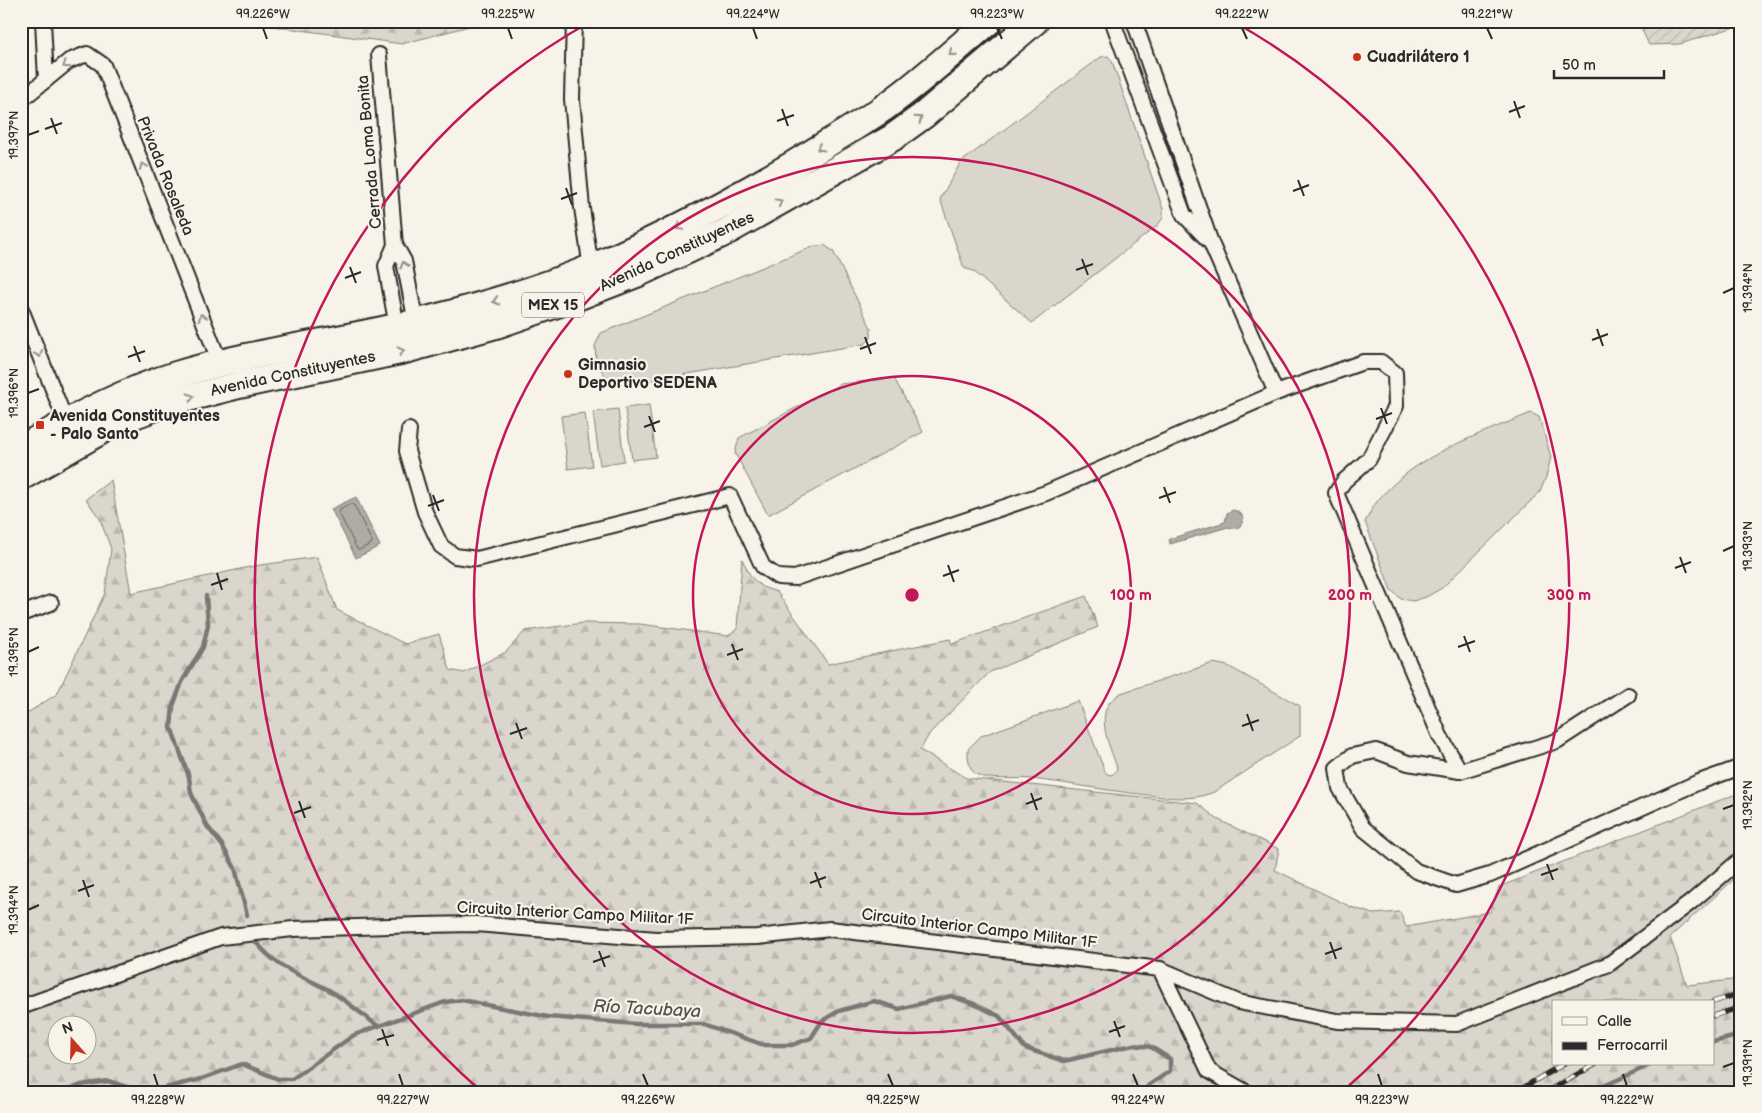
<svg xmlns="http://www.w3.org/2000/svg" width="1762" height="1113" viewBox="0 0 1762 1113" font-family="'Balsamiq Sans',sans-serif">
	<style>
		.forest { fill: url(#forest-firs); stroke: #82807c; fill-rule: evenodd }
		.garden { fill: url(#garden-furrows); stroke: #82807c }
		.pitch { fill: #dad6cc; stroke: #82807c }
		.water { fill: #afaca4; stroke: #7a7874 }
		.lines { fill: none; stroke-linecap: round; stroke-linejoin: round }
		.shore { stroke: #605f5b; stroke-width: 1 }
		.stream { stroke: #7a7874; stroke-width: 4.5 }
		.street-casing { stroke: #2b2b2b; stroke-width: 18 }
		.highway-casing { stroke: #2b2b2b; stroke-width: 30 }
		.street { stroke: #f7f3e8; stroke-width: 14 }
		.highway { stroke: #f7f3e8; stroke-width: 26 }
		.rail-casing { stroke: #2b2b2b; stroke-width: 5.5 }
		.rail { stroke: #f7f3e8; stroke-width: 4; stroke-dasharray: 11; stroke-linecap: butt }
		.oneway { stroke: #918f8a }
		.ticks { fill: none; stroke: #2b2b2b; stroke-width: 2 }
		.ring { fill: none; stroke: #c2185b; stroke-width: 2.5 }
		.poi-dot { fill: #c8321e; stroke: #f7f3e8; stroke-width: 2 }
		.labels { text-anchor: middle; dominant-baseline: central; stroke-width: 4.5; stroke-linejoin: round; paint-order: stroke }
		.shield { fill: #f7f3e8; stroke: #686764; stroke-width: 1 }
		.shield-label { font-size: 15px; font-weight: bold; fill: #2b2b2b }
		.poi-label { font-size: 16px; font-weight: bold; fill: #2b2b2b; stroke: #f7f3e8; text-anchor: start }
		.street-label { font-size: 16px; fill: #2b2b2b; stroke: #f7f3e8 }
		.water-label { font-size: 18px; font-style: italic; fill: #53524f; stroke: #f7f3e8 }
		.centre { fill: #c2185b; stroke: #f7f3e8; stroke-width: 2.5 }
		.ring-label { font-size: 15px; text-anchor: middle; font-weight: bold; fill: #c2185b; stroke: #f7f3e8; stroke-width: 4.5; stroke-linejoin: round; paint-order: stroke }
		.neatline { fill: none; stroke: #2b2b2b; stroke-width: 2 }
		.ticks-label { font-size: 12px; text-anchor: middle; fill: #2b2b2b }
	</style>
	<defs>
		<pattern id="forest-firs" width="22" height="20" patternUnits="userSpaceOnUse" patternTransform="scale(1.25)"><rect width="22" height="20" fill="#dad6cc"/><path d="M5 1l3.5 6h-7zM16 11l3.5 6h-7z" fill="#bbb8af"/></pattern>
		<pattern id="garden-furrows" width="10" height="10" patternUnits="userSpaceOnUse" patternTransform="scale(1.25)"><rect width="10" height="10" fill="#dad6cc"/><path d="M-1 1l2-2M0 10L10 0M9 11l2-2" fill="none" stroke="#bbb8af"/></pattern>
	</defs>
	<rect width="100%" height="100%" fill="#f7f3e8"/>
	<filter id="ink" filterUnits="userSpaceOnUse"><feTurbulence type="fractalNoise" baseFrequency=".02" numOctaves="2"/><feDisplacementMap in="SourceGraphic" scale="10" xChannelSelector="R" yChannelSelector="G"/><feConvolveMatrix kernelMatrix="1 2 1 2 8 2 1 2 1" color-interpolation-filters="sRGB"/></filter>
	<g filter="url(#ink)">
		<!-- forest -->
		<g class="forest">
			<path d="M 236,21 L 488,21 L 402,44 Z"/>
			<path d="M 111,480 L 131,593 L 254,566 L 317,557 L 337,610 L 405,644 L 439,634 L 450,670 L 464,673 L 506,652 L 525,631 L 583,623 L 640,624 L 728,636 L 737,629 L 742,559 L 751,577 L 762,587 L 777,592 L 828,664 L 950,639 L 952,644 L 1086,596 L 1098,627 L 990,672 L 930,733 L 920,750 L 966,778 L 1197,803 L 1217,819 L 1279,849 L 1275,870 L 1351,907 L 1373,914 L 1400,912 L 1406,927 L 1490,912 L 1499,887 L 1741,792 L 1741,873 L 1670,937 L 1687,985 L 1741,979 L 1741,1092 L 21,1092 L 21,717 L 57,694 L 105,593 L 111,549 L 100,519 L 86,499 ZM 1553,1002 L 1713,1002 L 1713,1064 L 1553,1064 ZM 58,1026 L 88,1026 L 88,1056 L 58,1056 Z"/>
		</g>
		<!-- garden -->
		<path class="garden" d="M 1642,21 L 1741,21 L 1741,25 L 1680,44 L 1649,45 L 1642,30 Z"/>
		<!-- pitch -->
		<g class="pitch">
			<path d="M 1108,56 L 1112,61 L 1163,209 L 1163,218 L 1157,226 L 1032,323 L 973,271 L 964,268 L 940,199 L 961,162 L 1101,57 Z"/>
			<path d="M 824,245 L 833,251 L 871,328 L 871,338 L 865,344 L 628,384 L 612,382 L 603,373 L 596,360 L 595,346 L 601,333 L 812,247 Z"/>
			<path d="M 894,378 L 923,432 L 768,515 L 735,453 L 739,438 L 841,384 Z"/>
			<path d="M 649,405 L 656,457 L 632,460 L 625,408 Z"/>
			<path d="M 618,409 L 624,461 L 600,465 L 593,412 Z"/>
			<path d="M 585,413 L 592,466 L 568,469 L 561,416 Z"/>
			<path d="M 1531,413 L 1539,417 L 1551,457 L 1546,477 L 1540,492 L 1442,588 L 1426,597 L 1413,601 L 1401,599 L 1391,590 L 1365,522 C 1369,515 1373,506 1379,499 C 1419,453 1476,436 1531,413 Z"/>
			<path d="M 1213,663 L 1228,666 L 1300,706 L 1300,736 L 1214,792 C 1190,802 1164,797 1139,794 C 1103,790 1068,783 1032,779 C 1018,777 987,782 976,774 C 968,769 968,758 968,749 L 981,736 L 1078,701 L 1105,772 C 1110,777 1115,775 1117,768 C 1111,749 1097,722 1109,703 C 1112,699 1117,696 1121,693 Z"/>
		</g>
		<!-- water -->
		<g class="water">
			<path d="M 356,497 L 380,546 L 356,558 L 331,509 Z"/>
			<path d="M 1233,510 C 1250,513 1244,533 1228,527 L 1170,544 L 1169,539 L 1225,522 L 1227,513 Z"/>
		</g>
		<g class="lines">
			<!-- shore -->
			<path class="shore" d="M 351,504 L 354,505 L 372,542 L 371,544 L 359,550 L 357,549 L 339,513 L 340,510 Z"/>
			<!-- stream -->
			<g class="stream">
				<path d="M 206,596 L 208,625 L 203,647 L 182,682 L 173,706 L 171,727 L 189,777 L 191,793 L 207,826 L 222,845 L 235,868 L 247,915"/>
				<path d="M 256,942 C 277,968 298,974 327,989 C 345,999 361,1014 378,1026"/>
				<path d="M 1713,1042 L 1741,1035"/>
				<path d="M 63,1092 L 81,1085 L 108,1081 L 142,1092"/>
				<path d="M 149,1092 L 201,1079 L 242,1064 L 278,1079 L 292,1079 L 354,1035 L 445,1002 L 462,1000 L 548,1017 L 636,1024 L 704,1024 L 764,1045 L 792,1045 L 811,1038 L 822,1021 L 839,1011 L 874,1001 L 899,1009 L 951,996 L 974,1004 L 999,1016 L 1025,1048 L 1064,1061 L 1133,1045 L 1151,1047 L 1170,1059 L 1170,1071 L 1149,1085 L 1143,1092"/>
				<path d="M 1591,1092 L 1652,1064"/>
			</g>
			<!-- street casing -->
			<g class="street-casing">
				<g id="street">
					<path d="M 43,21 L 46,80"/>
					<path d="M 574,21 L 572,99 L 582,208 L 591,268"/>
					<path d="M 1134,21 L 1211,243 L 1276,393 L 1363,362 L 1381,362 L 1395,373 L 1396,406 L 1369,459 L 1344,481 L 1336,493 L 1440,736 L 1460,771 L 1408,763 L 1376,751 L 1352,756 L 1337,768 L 1340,788 L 1363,828 L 1416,871 L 1456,885 L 1490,875 L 1699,782 L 1741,767"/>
					<path d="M 1114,25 L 1184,215 L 1209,241"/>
					<path d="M 379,55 L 395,245 L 404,261 L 416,323"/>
					<path d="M 21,100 L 69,61 L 87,54 L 103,65 L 220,363"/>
					<path d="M 395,245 L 386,266 L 397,327"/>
					<path d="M 21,309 L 66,422"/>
					<path d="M 409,430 L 407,451 L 425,512 L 441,546 L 455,556 L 477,559 L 730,496 L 763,567 L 778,577 L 795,578 L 1046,493 L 1276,393"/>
					<path d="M 21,614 L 51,603"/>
					<path d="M 1460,771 L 1557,741 L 1628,695"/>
					<path d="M 1160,969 L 1238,1002 L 1337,1021 L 1457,1024 L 1609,964 L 1690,903 L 1741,859"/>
					<path d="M 21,1007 L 221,937 L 293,929 L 421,925 L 476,924 L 656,939 L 757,937 L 830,929 L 1160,969 L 1209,1071 L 1246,1092"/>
				</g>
			</g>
			<!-- highway casing -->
			<g class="highway-casing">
				<g id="highway">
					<path d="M 21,449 C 70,419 121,392 176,375 C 266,348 360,339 450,314 C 498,301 546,287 593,267 C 662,238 729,202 794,164 C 824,145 856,127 885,107 C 922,81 955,50 989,21"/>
					<path d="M 21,477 L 104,429 L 129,417 L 161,405 L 239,385 L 405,350 L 496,325 L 577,297 L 639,273 L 724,233 L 892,138 L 924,115 L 1035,21"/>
				</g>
			</g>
			<!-- street -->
			<use href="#street" class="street"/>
			<!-- highway -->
			<use href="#highway" class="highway"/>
			<!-- rail casing -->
			<g class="rail-casing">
				<g id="rail">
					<path d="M 1713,1002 L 1741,993"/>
					<path d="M 1713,1016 L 1741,1007"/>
					<path d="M 1516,1092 L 1563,1064"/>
					<path d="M 1546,1092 L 1596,1064"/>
				</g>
			</g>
			<!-- rail -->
			<use href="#rail" class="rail"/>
		</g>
		<!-- one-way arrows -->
		<defs><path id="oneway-chevron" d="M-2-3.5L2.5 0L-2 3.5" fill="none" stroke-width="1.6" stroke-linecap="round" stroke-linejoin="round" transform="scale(1.25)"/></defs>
		<g class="oneway">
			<use href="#oneway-chevron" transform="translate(952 53) rotate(140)"/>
			<use href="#oneway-chevron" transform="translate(66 65) rotate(145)"/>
			<use href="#oneway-chevron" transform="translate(919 119) rotate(-35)"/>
			<use href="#oneway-chevron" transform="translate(820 148) rotate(149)"/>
			<use href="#oneway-chevron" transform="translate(143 166) rotate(-112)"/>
			<use href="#oneway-chevron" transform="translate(779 202) rotate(-29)"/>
			<use href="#oneway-chevron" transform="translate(679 227) rotate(152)"/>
			<use href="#oneway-chevron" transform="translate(404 265) rotate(-106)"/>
			<use href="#oneway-chevron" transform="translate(496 301) rotate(164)"/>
			<use href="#oneway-chevron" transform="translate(202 317) rotate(-112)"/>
			<use href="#oneway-chevron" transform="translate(401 351) rotate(-13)"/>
			<use href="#oneway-chevron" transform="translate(39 354) rotate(68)"/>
			<use href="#oneway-chevron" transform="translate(191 397) rotate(-15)"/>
		</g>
	</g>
	<!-- ticks -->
	<path class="ticks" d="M 263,28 L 267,39M 508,28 L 512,39M 753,28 L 757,39M 997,28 L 1002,39M 1242,28 L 1247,39M 1487,28 L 1492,39M 1514,101 L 1520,118M 782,109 L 788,126M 1509,112 L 1525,106M 51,118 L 57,134M 777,121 L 794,115M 45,129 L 62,123M 28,135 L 39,131M 1298,180 L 1304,196M 566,188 L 572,205M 1293,191 L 1309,185M 561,199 L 577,193M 1082,259 L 1088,275M 350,267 L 356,283M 1076,270 L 1093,264M 345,278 L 361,272M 1723,293 L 1734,288M 1597,329 L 1603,346M 865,337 L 871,354M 1592,340 L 1608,334M 134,346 L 140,362M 860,349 L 876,343M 128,357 L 145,351M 28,393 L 39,389M 1381,408 L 1387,424M 649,416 L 655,432M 1376,419 L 1392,413M 644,427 L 660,421M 1164,487 L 1170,503M 433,495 L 439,511M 1159,498 L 1176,492M 428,506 L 444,500M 1723,551 L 1734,546M 1680,557 L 1686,573M 948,565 L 954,582M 1675,568 L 1691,562M 217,573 L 222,590M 943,576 L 959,570M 211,585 L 228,579M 1464,636 L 1470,652M 732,644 L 738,660M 1458,647 L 1475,641M 28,652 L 39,647M 727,655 L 743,649M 1247,714 L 1253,731M 516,723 L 522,739M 1242,726 L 1259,720M 510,734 L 527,728M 1031,793 L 1037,810M 299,801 L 305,818M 1026,804 L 1042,798M 1723,809 L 1734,805M 294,813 L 311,807M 1547,864 L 1553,880M 815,872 L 821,888M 1541,875 L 1558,869M 83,880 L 89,897M 810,883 L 826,877M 78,891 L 94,885M 28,910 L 39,905M 1330,942 L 1336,959M 599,951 L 605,967M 1325,954 L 1342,948M 593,962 L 610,956M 1114,1021 L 1120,1037M 382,1029 L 388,1046M 1109,1032 L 1125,1026M 377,1040 L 394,1035M 1723,1067 L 1734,1063M 154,1074 L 158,1086M 399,1074 L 403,1086M 643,1074 L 648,1086M 888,1074 L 893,1086M 1133,1074 L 1138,1086M 1378,1074 L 1382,1086M 1623,1074 L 1627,1086"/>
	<!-- distance rings -->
	<g class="ring">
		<circle cx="912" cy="595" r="219"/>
		<circle cx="912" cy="595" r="438"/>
		<path d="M481 1091A657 657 0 0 1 588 23M1236 23A657 657 0 0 1 1343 1091"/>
	</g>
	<!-- markers -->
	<g class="poi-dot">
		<circle cx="1357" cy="57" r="5"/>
		<circle cx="568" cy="374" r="5"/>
		<rect x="35" y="420" width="10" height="10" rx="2.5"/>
	</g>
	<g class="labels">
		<!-- shield labels -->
		<rect class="shield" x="522" y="292.5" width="62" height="25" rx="4"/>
		<g class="shield-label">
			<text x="553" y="305">MEX 15</text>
		</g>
		<!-- poi labels -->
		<g class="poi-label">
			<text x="1367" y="57">Cuadrilátero 1</text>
			<text x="578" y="365">Gimnasio<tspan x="578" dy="18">Deportivo SEDENA</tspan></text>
			<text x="50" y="416">Avenida Constituyentes<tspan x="50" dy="18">- Palo Santo</tspan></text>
		</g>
		<!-- street labels -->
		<g class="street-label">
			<text transform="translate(370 152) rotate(-95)">Cerrada Loma Bonita</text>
			<text transform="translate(165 176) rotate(68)">Privada Rosaleda</text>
			<text transform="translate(677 252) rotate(-25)">Avenida Constituyentes</text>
			<text transform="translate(293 374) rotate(-12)">Avenida Constituyentes</text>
			<text transform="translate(575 914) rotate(3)">Circuito Interior Campo Militar 1F</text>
			<text transform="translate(979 929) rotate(7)">Circuito Interior Campo Militar 1F</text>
		</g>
		<!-- water labels -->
		<g class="water-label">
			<text transform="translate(647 1009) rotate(3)">Río Tacubaya</text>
		</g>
	</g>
	<circle cx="912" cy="595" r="8" class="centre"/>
	<g class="ring-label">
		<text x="1131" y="600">100 m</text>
		<text x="1350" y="600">200 m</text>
		<text x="1569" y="600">300 m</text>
	</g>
	<!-- margin -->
	<rect width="1762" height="1113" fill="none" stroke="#f7f3e8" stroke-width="55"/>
	<!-- legend -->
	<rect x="1552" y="1000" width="162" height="65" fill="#f7f3e8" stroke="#a5a39c"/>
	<rect x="1562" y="1017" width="25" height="8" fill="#f7f3e8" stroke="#a5a39c"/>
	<text x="1597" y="1026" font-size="15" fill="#2b2b2b">Calle</text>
	<rect x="1562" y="1042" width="25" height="8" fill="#2b2b2b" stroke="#a5a39c"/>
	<text x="1597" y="1050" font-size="15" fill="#2b2b2b">Ferrocarril</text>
	<!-- north arrow -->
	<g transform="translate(72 1040) rotate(340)"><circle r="24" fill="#f7f3e8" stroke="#a5a39c"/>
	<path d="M0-4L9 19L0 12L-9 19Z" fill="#c8321e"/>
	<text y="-8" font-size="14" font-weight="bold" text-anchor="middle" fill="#2b2b2b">N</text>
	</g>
	<!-- scale -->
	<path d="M1554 70v8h110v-8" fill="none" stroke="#2b2b2b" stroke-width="2.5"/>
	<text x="1562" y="70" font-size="15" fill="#2b2b2b" stroke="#f7f3e8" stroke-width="4" paint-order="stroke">50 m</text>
	<rect x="28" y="28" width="1706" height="1058" class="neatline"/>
	<g class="ticks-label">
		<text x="263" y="18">99.226°W</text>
		<text x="508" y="18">99.225°W</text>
		<text x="753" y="18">99.224°W</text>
		<text x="997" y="18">99.223°W</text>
		<text x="1242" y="18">99.222°W</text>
		<text x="1487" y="18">99.221°W</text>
		<text transform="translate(14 135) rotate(-90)" y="4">19.397°N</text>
		<text transform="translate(1748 288) rotate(-90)" y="4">19.394°N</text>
		<text transform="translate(14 393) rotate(-90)" y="4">19.396°N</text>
		<text transform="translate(1748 546) rotate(-90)" y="4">19.393°N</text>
		<text transform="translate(14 652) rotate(-90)" y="4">19.395°N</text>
		<text transform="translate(1748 805) rotate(-90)" y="4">19.392°N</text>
		<text transform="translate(14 910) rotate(-90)" y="4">19.394°N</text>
		<text transform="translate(1748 1063) rotate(-90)" y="4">19.391°N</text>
		<text x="158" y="1104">99.228°W</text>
		<text x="403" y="1104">99.227°W</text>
		<text x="648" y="1104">99.226°W</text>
		<text x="893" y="1104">99.225°W</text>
		<text x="1138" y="1104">99.224°W</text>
		<text x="1382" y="1104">99.223°W</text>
		<text x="1627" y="1104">99.222°W</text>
	</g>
</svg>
